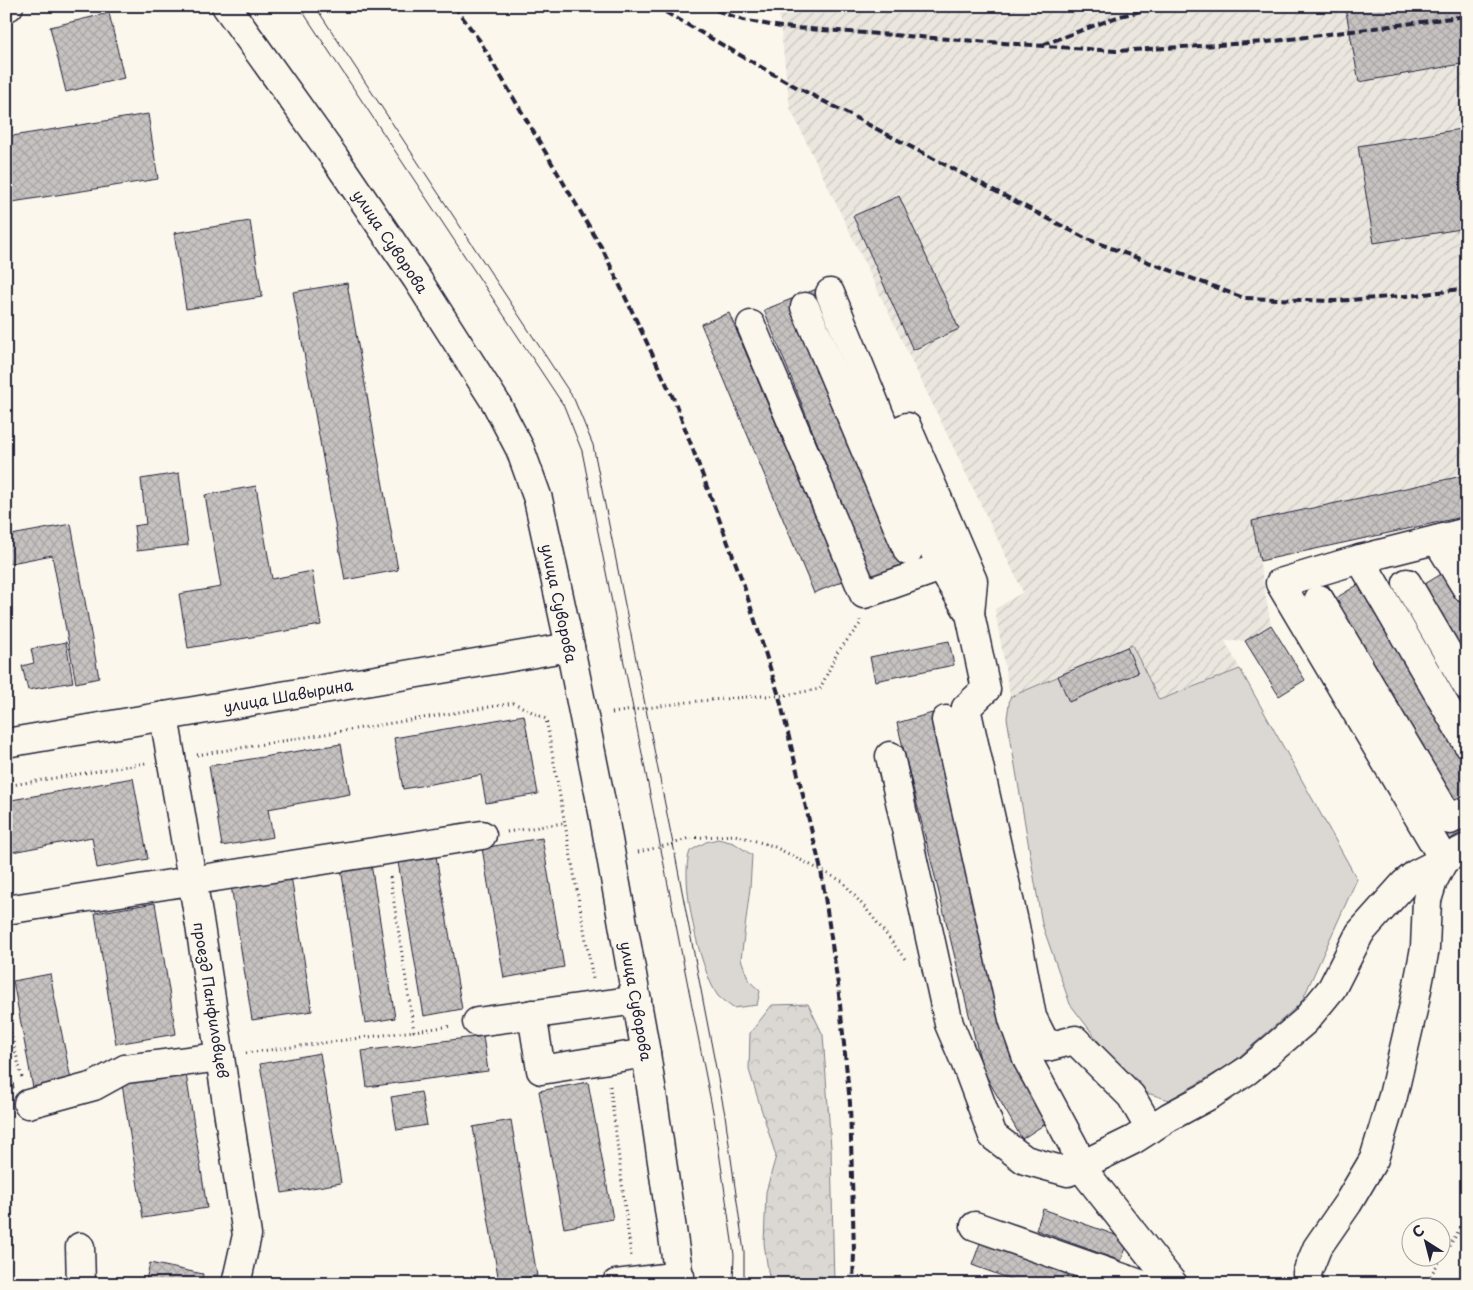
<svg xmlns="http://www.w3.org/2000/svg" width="1473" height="1290" viewBox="0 0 1473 1290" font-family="'Playpen Sans',sans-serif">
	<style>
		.industrial { fill: url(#industrial-furrows) }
		.grass { fill: #dbd8d3; stroke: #7e7d87 }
		.forest { fill: url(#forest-crowns); stroke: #7e7d87 }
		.building { fill: url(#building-cross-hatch); stroke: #22223b }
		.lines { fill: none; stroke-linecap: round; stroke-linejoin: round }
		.minor-casing { stroke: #22223b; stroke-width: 31 }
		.path { stroke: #22223b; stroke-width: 3; stroke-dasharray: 1 4; stroke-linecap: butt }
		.minor { stroke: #fbf7ec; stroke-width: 28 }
		.tram { stroke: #22223b; stroke-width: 1 }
		.rail { stroke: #22223b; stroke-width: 4; stroke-dasharray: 8 4; stroke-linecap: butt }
		.labels { text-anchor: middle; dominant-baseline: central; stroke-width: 5; stroke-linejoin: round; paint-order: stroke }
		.street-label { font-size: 15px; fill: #22223b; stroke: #fbf7ec }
	</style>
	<defs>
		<pattern id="industrial-furrows" width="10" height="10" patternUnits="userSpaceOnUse" patternTransform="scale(1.25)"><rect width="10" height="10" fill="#ebe7df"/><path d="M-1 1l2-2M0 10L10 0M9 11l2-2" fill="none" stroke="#c9c6c0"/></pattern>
		<pattern id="forest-crowns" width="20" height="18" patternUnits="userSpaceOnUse" patternTransform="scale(1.25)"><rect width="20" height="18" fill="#dbd8d3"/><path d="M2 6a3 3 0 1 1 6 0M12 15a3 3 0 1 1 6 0" fill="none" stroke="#bcb9b6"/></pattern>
		<pattern id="building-cross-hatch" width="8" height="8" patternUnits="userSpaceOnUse" patternTransform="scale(1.25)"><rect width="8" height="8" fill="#c6c2c0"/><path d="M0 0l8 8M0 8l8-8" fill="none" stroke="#aaa6a6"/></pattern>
	</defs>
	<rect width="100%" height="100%" fill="#fbf7ec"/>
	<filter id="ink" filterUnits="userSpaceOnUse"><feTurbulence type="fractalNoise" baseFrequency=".02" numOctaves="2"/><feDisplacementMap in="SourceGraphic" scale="10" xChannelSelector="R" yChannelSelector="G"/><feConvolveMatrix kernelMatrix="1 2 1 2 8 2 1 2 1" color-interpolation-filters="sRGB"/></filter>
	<g filter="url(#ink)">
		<!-- industrial -->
		<path class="industrial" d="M 778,6 L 1467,6 L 1467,475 L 1252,521 L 1271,625 L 1245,641 L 1225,641 L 1240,669 L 1159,700 L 1131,646 L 1010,697 L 995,609 L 1023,592 L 790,108 Z"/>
		<!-- grass -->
		<g class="grass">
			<path d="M 1132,645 L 1159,700 L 1240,669 L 1357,879 L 1301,1003 L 1231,1064 L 1169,1100 L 1135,1089 L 1070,1004 L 1042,924 L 1007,718 L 1010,697 Z"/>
			<path d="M 718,839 L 734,843 L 752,855 L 750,888 L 741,959 L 749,981 L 760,991 L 757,1005 L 733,1008 C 728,1004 722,1000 718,996 C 700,971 679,879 690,851 L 706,842 Z"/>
		</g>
		<!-- forest -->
		<path class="forest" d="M 808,1004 L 823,1035 L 831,1148 L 834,1284 L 770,1284 L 764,1243 L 766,1192 L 776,1156 L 749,1070 L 750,1033 L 772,1005 Z"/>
		<!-- building -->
		<g class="building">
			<path d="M 1345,6 L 1467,6 L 1467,63 L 1359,82 Z"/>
			<path d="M 109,13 L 124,78 L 66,92 L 50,27 Z"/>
			<path d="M 148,114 L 158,179 L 6,203 L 6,137 Z"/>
			<path d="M 1467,128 L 1467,228 L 1374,243 L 1358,146 Z"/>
			<path d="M 899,196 L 959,329 L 913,350 L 853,216 Z"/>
			<path d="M 250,221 L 262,297 L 186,309 L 174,233 Z"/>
			<path d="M 347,283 L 398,570 L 345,580 L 293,292 Z"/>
			<path d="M 819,288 L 925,555 L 871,577 L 764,310 Z"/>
			<path d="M 729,313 L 843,581 L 814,593 L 701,324 Z"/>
			<path d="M 179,473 L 188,545 L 137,551 L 134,526 L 146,524 L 141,479 Z"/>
			<path d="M 1467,475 L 1467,516 L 1260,561 L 1252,521 Z"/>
			<path d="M 256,486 L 272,579 L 312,571 L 321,625 L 188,648 L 179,594 L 221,587 L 205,495 Z"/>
			<path d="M 71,524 L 99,678 L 76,683 L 52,555 L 6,564 L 6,536 Z"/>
			<path d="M 1411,572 L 1420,587 L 1443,573 L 1467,613 L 1467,717 L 1389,585 Z"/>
			<path d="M 1359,584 L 1467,766 L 1467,829 L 1449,840 L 1305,598 L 1328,585 L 1336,598 Z"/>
			<path d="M 1271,625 L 1305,680 L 1279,696 L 1245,641 Z"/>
			<path d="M 949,641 L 954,665 L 875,681 L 870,657 Z"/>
			<path d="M 66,642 L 73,682 L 28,690 L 22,666 L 34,663 L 31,649 Z"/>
			<path d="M 1127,647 L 1138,673 L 1069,702 L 1058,676 Z"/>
			<path d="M 957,706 L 1048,1122 L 1022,1139 L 983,1071 L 897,723 Z"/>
			<path d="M 524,715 L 538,794 L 486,803 L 481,775 L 403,789 L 394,738 Z"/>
			<path d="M 341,744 L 350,794 L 268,809 L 273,837 L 222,846 L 209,766 Z"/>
			<path d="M 133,778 L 148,859 L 97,868 L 92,837 L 12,852 L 6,818 L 6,801 Z"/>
			<path d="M 542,838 L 564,967 L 504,978 L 482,848 Z"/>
			<path d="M 435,850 L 462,1009 L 424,1016 L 397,856 Z"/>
			<path d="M 370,857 L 395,1018 L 365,1023 L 340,862 Z"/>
			<path d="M 291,876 L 312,1011 L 252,1020 L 231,885 Z"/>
			<path d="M 155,903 L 176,1034 L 116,1044 L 95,913 Z"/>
			<path d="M 50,974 L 71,1080 L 33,1088 L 13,981 Z"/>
			<path d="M 483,1036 L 488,1071 L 367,1087 L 362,1051 Z"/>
			<path d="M 6,1050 L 14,1088 L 6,1089 Z"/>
			<path d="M 320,1053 L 341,1183 L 282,1193 L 260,1064 Z"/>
			<path d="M 186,1074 L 207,1208 L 143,1218 L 122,1084 Z"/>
			<path d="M 588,1082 L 613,1219 L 564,1228 L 539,1091 Z"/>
			<path d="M 421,1092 L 427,1125 L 397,1130 L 391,1097 Z"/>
			<path d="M 511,1120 L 537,1276 L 499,1282 L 473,1127 Z"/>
			<path d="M 1043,1209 L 1129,1240 L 1121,1261 L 1036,1230 Z"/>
			<path d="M 982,1238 L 1109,1284 L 1024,1284 L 972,1265 Z"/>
			<path d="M 150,1263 L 203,1274 L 201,1284 L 145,1284 Z"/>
		</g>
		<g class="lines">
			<!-- minor casing -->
			<g class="minor-casing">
				<g id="minor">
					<path d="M 226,6 L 334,157 L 417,279 L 496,403 L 520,449 L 538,499 L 570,647 L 604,817 L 646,1053 L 680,1284"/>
					<path d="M 6,7 L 9,6"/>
					<path d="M 830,293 L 941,567 L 970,614 L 986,689 L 966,708 L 1015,926 L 1032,1017 L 1047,1047 L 1075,1040 L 1131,1096 L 1150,1129"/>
					<path d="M 805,307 L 908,551"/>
					<path d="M 751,325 L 864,594 L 941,567"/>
					<path d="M 870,443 L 907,427 L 973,581 L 970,614"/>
					<path d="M 1437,540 L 1467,589"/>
					<path d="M 1360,559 L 1467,743"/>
					<path d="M 1407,583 L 1467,686"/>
					<path d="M 1319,599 L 1450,820 L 1467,810"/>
					<path d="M 164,716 L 200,926 L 247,1235 L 236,1284"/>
					<path d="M 946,720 L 1013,1019 L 1028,1061 L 1074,1147 L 1080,1166 L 1173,1284"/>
					<path d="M 6,743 L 570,647"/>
					<path d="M 890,756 L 949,1024 L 966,1064 L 993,1136 L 1025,1160 L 1068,1172 L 1133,1140 L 1169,1117 L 1210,1095 L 1248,1070 L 1305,1021 L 1332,988 L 1360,933 L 1404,884 L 1416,874 L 1467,848"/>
					<path d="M 1444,860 L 1280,583 L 1360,559 L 1467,532"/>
					<path d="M 6,910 L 482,835"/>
					<path d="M 532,1014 L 541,1070 L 646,1053"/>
					<path d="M 477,1022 L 637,1000"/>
					<path d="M 28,1104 L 94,1086 L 125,1069 L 220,1057"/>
					<path d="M 975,1226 L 1140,1284"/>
					<path d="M 80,1247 L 81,1284"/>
					<path d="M 616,1284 L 680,1276"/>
					<path d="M 1308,1284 L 1307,1273 L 1317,1248 L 1348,1203 L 1374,1159 L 1393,1096 L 1414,1005 L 1425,948 L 1427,900 L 1433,881 L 1444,860"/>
				</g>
			</g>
			<!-- path -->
			<g class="path">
				<path d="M 612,713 L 688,702 L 758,696 L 779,696 L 820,689 L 837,653 L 860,624 L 860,620"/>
				<path d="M 197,755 L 514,703 L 546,719 L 593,979"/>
				<path d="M 6,786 L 146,763"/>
				<path d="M 507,832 L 563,823"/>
				<path d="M 638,852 L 673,844 L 689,838 L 735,835 L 773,846 L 842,881 L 872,916 L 905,959"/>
				<path d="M 390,877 L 414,1031 L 452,1026"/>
				<path d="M 6,1013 L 22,1078"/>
				<path d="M 246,1053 L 414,1031"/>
				<path d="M 610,1086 L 631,1256"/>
				<path d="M 1425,1284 L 1467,1218"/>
			</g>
			<!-- minor -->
			<use href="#minor" class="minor"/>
			<!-- tram -->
			<g class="tram">
				<path d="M 299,6 L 564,406 L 582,451 L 714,1117 L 734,1255 L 733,1284"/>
				<path d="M 315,6 L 574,399 L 593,445 L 673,844 L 725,1115 L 744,1252 L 744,1284"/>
			</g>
			<!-- rail -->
			<g class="rail">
				<path d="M 454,6 L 480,41 L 603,250 L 675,402 L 742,580 L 779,696 L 821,870 L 838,985 L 850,1103 L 854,1252 L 853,1284"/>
				<path d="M 655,6 L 787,82 L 1087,239 L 1244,298 L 1335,301 L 1418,295 L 1467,288"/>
				<path d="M 705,6 L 743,20 L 781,27 L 1115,51 L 1267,42 L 1467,16"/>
				<path d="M 1042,45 L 1120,16 L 1163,6"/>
			</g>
		</g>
	</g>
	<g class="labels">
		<!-- street labels -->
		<g class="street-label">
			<text transform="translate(391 241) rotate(56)">улица Суворова</text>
			<text transform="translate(560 603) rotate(78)">улица Суворова</text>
			<text transform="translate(288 695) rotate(-10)">улица Шавырина</text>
			<text transform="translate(212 1000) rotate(81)">проезд Панфиловцев</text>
			<text transform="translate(637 1001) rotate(80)">улица Суворова</text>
		</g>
	</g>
	<!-- margin -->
	<rect width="1473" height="1290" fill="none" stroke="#fbf7ec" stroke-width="25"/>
	<rect x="12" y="12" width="1448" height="1265" fill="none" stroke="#22223b" stroke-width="2" filter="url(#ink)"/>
	<!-- north arrow -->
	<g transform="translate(1426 1242) rotate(324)"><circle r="24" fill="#fbf7ec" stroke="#a4a2a5"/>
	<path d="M0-4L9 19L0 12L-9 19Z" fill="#22223b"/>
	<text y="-8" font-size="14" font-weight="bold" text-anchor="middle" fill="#22223b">С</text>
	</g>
</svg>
